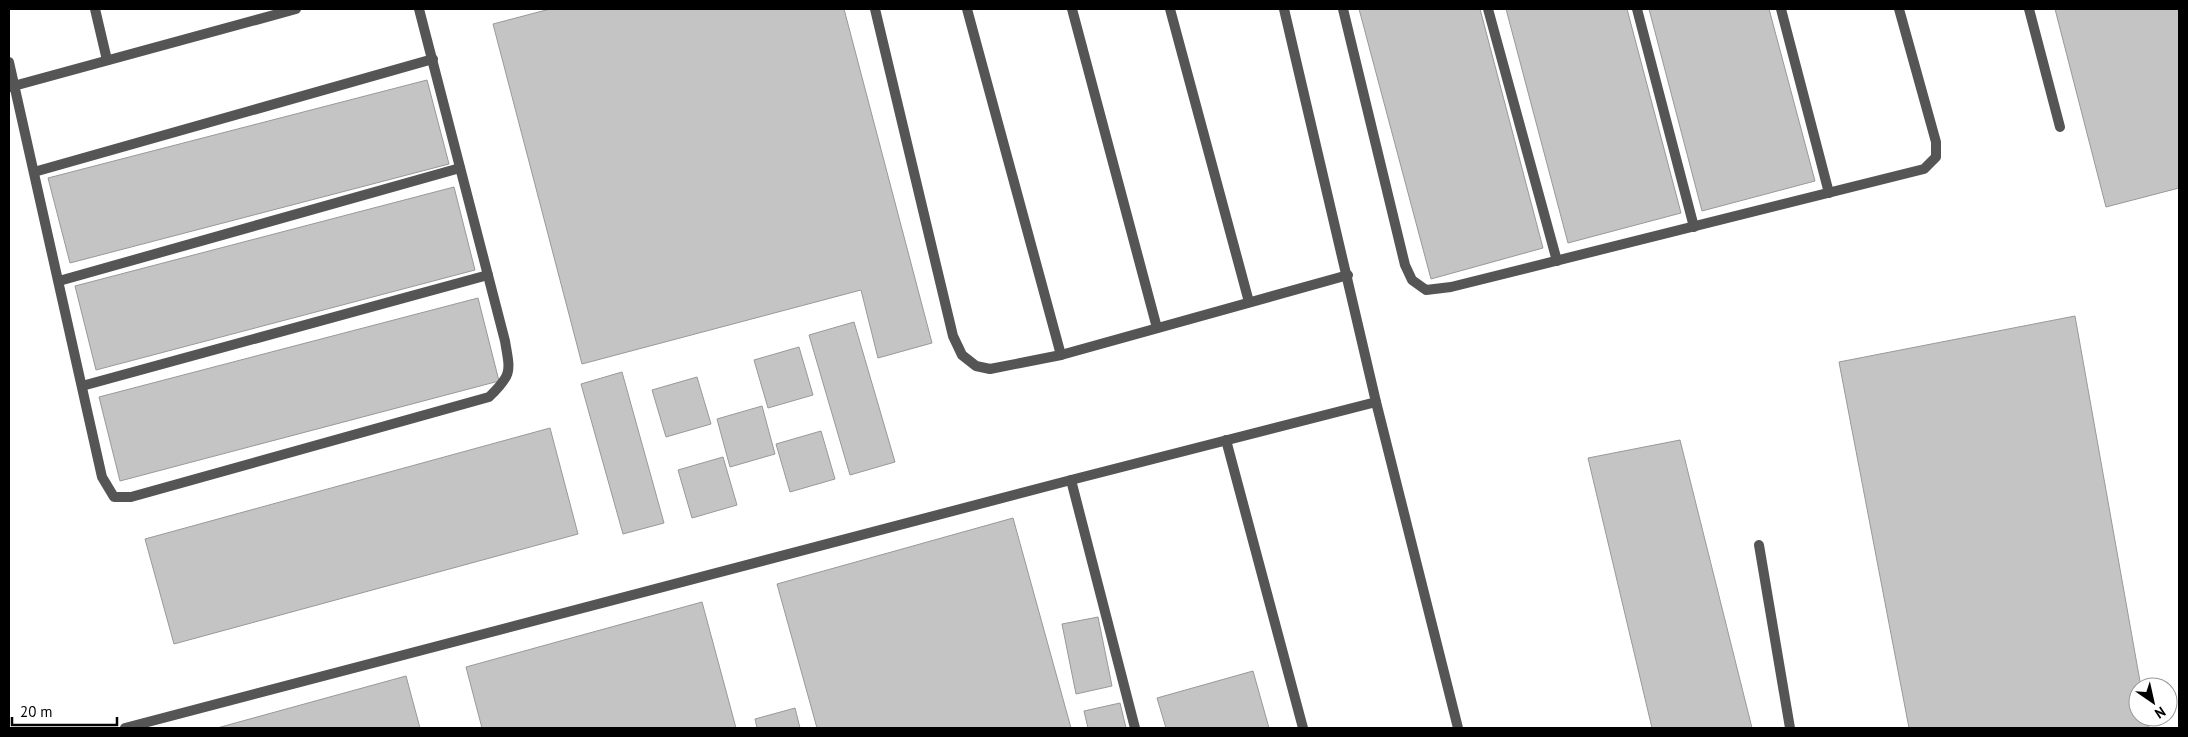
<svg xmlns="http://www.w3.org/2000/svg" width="2188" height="737" viewBox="0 0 2188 737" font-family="'PT Sans',sans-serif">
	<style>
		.building { fill: #c4c4c4; stroke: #999 }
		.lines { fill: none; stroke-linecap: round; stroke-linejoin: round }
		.service { stroke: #555; stroke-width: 10 }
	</style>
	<rect width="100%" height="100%" fill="#fff"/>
	<!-- building -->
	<g class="building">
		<path d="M 550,9 L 844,9 L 932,343 L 878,358 L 861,290 L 582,364 L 493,24 Z"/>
		<path d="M 1359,9 L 1480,9 L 1543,248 L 1431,279 Z"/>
		<path d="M 1506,9 L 1627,9 L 1681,213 L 1568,243 Z"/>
		<path d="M 1649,9 L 1769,9 L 1815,181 L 1702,211 Z"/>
		<path d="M 2055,9 L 2179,9 L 2179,188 L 2106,207 Z"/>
		<path d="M 427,80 L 449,164 L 70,263 L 48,178 Z"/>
		<path d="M 454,187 L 475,270 L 96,370 L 75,286 Z"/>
		<path d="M 478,298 L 499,381 L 120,481 L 99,397 Z"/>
		<path d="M 2075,316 L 2141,687 L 2138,687 L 2138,717 L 2147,717 L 2149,728 L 1909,728 L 1839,362 Z"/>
		<path d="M 854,322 L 895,462 L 850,475 L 809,335 Z"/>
		<path d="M 799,347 L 813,395 L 768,408 L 754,360 Z"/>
		<path d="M 622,372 L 664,523 L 623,534 L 581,384 Z"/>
		<path d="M 697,377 L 711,424 L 666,437 L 652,390 Z"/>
		<path d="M 762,406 L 775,454 L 730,467 L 717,419 Z"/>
		<path d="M 550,428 L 578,534 L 174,644 L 145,539 Z"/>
		<path d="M 821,431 L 835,479 L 790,492 L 776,444 Z"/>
		<path d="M 1680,440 L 1752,728 L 1652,728 L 1588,458 Z"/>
		<path d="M 723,457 L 737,505 L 692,518 L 678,470 Z"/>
		<path d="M 1013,518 L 1071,728 L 817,728 L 777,584 Z"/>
		<path d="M 702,602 L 736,728 L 482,728 L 466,667 Z"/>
		<path d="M 1098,617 L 1112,686 L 1076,694 L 1062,624 Z"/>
		<path d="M 1253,671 L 1269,728 L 1166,728 L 1157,698 Z"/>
		<path d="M 406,676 L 420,728 L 217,728 Z"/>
		<path d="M 1120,703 L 1126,728 L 1088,728 L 1084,711 Z"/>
		<path d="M 795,708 L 800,728 L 757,728 L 755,719 Z"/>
	</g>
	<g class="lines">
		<!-- service -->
		<g class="service">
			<path d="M 95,9 L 107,60"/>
			<path d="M 875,9 L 953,336 L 962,355 L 976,366 L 990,369 L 1061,355 L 1348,275"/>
			<path d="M 967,9 L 1061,355"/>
			<path d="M 1072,9 L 1157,328"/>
			<path d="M 1170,9 L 1249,302"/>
			<path d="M 1284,9 L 1376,402 L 1458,728"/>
			<path d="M 1343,9 L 1405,265 L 1412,280 L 1426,290 L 1451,287 L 1924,169 L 1936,157 L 1936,142 L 1899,9"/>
			<path d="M 1488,9 L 1557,261"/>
			<path d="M 1637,9 L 1694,227"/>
			<path d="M 1781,9 L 1829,193"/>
			<path d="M 2029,9 L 2060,127"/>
			<path d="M 9,62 L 102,477 L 114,497 L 131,497 L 489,397 C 513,374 510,371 505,341 L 419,9"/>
			<path d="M 10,87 L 296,9"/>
			<path d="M 34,172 L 433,59"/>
			<path d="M 59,281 L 460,168"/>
			<path d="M 82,386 L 488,275"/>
			<path d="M 1226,440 L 1303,728"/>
			<path d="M 1071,480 L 1135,728"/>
			<path d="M 1759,545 L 1790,728"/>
			<path d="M 125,728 L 1071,480 L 1376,402"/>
		</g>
	</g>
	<!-- border -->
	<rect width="2188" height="737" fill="none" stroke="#000000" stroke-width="20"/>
	<!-- north arrow -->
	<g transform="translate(2153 702) rotate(146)"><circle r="24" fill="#ffffff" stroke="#999999"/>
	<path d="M0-4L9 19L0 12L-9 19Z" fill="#000000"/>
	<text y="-8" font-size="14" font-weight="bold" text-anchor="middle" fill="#000000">N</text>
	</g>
	<!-- scale -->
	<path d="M12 717v8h105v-8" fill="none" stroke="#000000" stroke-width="2.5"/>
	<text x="20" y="717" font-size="15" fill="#000000" stroke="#ffffff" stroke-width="4" paint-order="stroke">20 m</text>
</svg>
